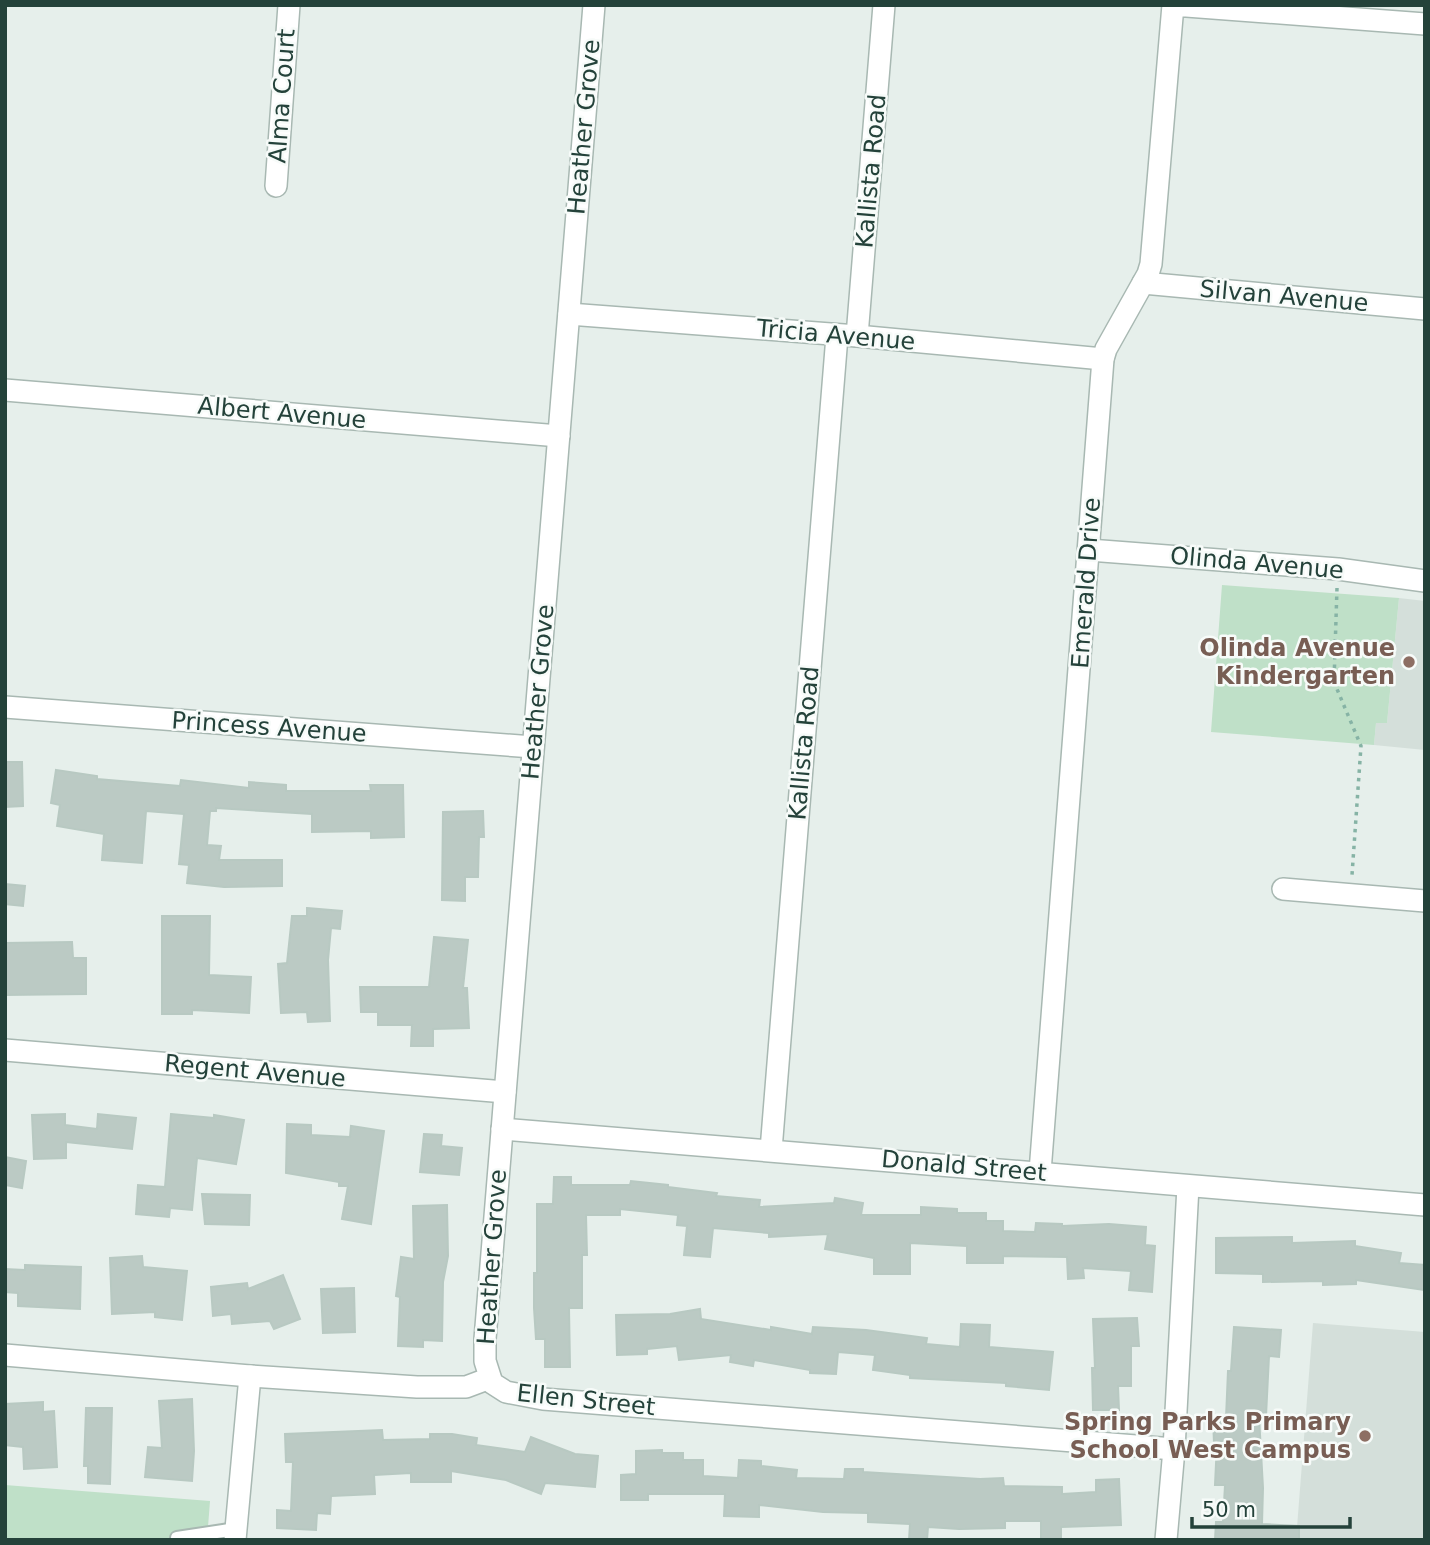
<svg xmlns="http://www.w3.org/2000/svg" width="1430" height="1545" viewBox="0 0 1430 1545" font-family="'DejaVu Sans',sans-serif">
	<style>
		.built { fill: #d4dfda }
		.green { fill: #bfe0c8 }
		.building { fill: #bbcac4; stroke: #b8c9c2; stroke-width: 2 }
		.lines { fill: none; stroke-linecap: round; stroke-linejoin: round }
		.lane-casing { stroke: #a8b8b2; stroke-width: 16 }
		.street-casing { stroke: #a8b8b2; stroke-width: 24 }
		.path { stroke: #86b3a5; stroke-width: 3.5; stroke-dasharray: 3.5 5; stroke-linecap: butt }
		.lane { stroke: #fff; stroke-width: 12 }
		.street { stroke: #fff; stroke-width: 21 }
		.education-dot { fill: #8d6e63; stroke: #f7fbf9; stroke-width: 2.5 }
		.labels { text-anchor: middle; dominant-baseline: central; stroke-width: 5; stroke-linejoin: round; paint-order: stroke }
		.street-label { font-size: 24px; fill: #24423a; stroke: #f7fbf9 }
		.education-label { font-size: 24px; font-weight: bold; fill: #785e54; stroke: #f7fbf9; text-anchor: end }
	</style>
	<rect width="100%" height="100%" fill="#e6efeb"/>
	<!-- built -->
	<g class="built">
		<path d="M 1399,598 L 1425,601 L 1425,750 L 1374,745 L 1376,723 L 1387,723 Z"/>
		<path d="M 1313,1323 L 1425,1332 L 1425,1540 L 1296,1540 Z"/>
	</g>
	<!-- green -->
	<g class="green">
		<path d="M 1222,585 L 1399,598 L 1387,723 L 1376,723 L 1374,745 L 1211,732 Z"/>
		<path d="M 5,1485 L 210,1501 L 207,1540 L 5,1540 Z"/>
	</g>
	<!-- building -->
	<g class="building">
		<path d="M 5,762 L 22,762 L 23,806 L 5,807 Z"/>
		<path d="M 56,770 L 97,776 L 97,779 L 180,786 L 181,780 L 249,788 L 249,782 L 286,785 L 286,791 L 371,791 L 370,785 L 403,785 L 404,837 L 371,838 L 371,831 L 312,832 L 312,814 L 216,808 L 216,811 L 210,811 L 207,845 L 221,846 L 219,860 L 282,860 L 282,886 L 224,887 L 187,883 L 189,865 L 179,864 L 184,814 L 146,811 L 142,863 L 102,860 L 104,834 L 57,826 L 60,805 L 51,803 Z"/>
		<path d="M 483,811 L 484,837 L 479,837 L 478,877 L 465,877 L 465,901 L 442,900 L 443,812 Z"/>
		<path d="M 5,884 L 25,886 L 23,906 L 5,904 Z"/>
		<path d="M 307,908 L 342,911 L 340,929 L 331,928 L 328,960 L 330,1021 L 308,1022 L 307,1012 L 281,1013 L 278,964 L 287,963 L 292,916 L 307,916 Z"/>
		<path d="M 162,916 L 210,916 L 209,975 L 251,977 L 249,1013 L 192,1010 L 192,1014 L 162,1014 Z"/>
		<path d="M 434,937 L 468,940 L 463,988 L 467,988 L 469,1028 L 433,1029 L 433,1046 L 411,1046 L 412,1025 L 378,1025 L 378,1012 L 361,1012 L 360,987 L 429,987 Z"/>
		<path d="M 72,942 L 73,958 L 86,958 L 86,994 L 5,995 L 5,943 Z"/>
		<path d="M 65,1114 L 65,1125 L 97,1129 L 98,1114 L 136,1118 L 132,1149 L 66,1142 L 66,1158 L 34,1159 L 32,1115 Z"/>
		<path d="M 171,1114 L 214,1118 L 214,1115 L 244,1120 L 236,1164 L 197,1158 L 192,1210 L 170,1208 L 169,1217 L 136,1214 L 138,1185 L 165,1187 Z"/>
		<path d="M 287,1124 L 311,1125 L 311,1135 L 350,1137 L 351,1126 L 384,1131 L 371,1224 L 342,1219 L 348,1186 L 339,1186 L 339,1182 L 286,1173 Z"/>
		<path d="M 424,1134 L 442,1135 L 441,1146 L 462,1148 L 459,1175 L 420,1172 Z"/>
		<path d="M 5,1157 L 26,1161 L 22,1188 L 5,1185 Z"/>
		<path d="M 554,1177 L 571,1177 L 571,1185 L 630,1185 L 631,1181 L 668,1185 L 668,1187 L 717,1193 L 716,1196 L 760,1200 L 759,1207 L 834,1203 L 835,1198 L 863,1203 L 861,1215 L 921,1215 L 921,1207 L 957,1209 L 957,1213 L 986,1213 L 986,1221 L 1003,1221 L 1003,1231 L 1035,1232 L 1036,1223 L 1062,1224 L 1062,1226 L 1109,1224 L 1146,1227 L 1145,1245 L 1155,1246 L 1152,1292 L 1129,1290 L 1131,1271 L 1083,1268 L 1084,1278 L 1068,1279 L 1067,1257 L 1003,1256 L 1003,1263 L 967,1263 L 967,1246 L 910,1243 L 910,1274 L 874,1274 L 874,1258 L 825,1249 L 828,1234 L 769,1237 L 769,1233 L 713,1228 L 710,1257 L 684,1255 L 687,1226 L 677,1225 L 678,1215 L 620,1209 L 620,1215 L 586,1215 L 587,1255 L 582,1255 L 582,1308 L 569,1308 L 570,1367 L 545,1367 L 545,1339 L 536,1339 L 534,1308 L 534,1273 L 537,1273 L 537,1204 L 553,1204 Z"/>
		<path d="M 202,1194 L 250,1195 L 249,1225 L 205,1224 Z"/>
		<path d="M 447,1205 L 448,1256 L 443,1282 L 442,1341 L 423,1340 L 423,1347 L 398,1346 L 400,1297 L 396,1296 L 401,1257 L 414,1259 L 413,1206 Z"/>
		<path d="M 1292,1237 L 1292,1243 L 1355,1241 L 1355,1246 L 1401,1253 L 1399,1263 L 1425,1265 L 1425,1290 L 1356,1280 L 1356,1284 L 1323,1285 L 1323,1281 L 1263,1282 L 1263,1274 L 1216,1273 L 1216,1238 Z"/>
		<path d="M 142,1256 L 143,1267 L 187,1271 L 182,1320 L 155,1317 L 155,1312 L 112,1314 L 110,1258 Z"/>
		<path d="M 25,1265 L 81,1267 L 80,1309 L 18,1306 L 18,1293 L 5,1292 L 5,1269 L 25,1270 Z"/>
		<path d="M 283,1275 L 300,1319 L 274,1329 L 270,1321 L 232,1324 L 231,1314 L 213,1316 L 211,1287 L 247,1283 L 248,1289 Z"/>
		<path d="M 354,1288 L 355,1332 L 323,1333 L 321,1289 Z"/>
		<path d="M 700,1309 L 701,1319 L 771,1330 L 771,1327 L 812,1334 L 813,1327 L 866,1330 L 927,1338 L 926,1344 L 960,1347 L 961,1324 L 990,1325 L 989,1347 L 1053,1352 L 1049,1390 L 1006,1386 L 1006,1383 L 910,1378 L 910,1375 L 873,1370 L 875,1355 L 838,1352 L 836,1374 L 810,1373 L 810,1370 L 754,1360 L 753,1366 L 730,1362 L 731,1355 L 679,1360 L 677,1346 L 647,1349 L 647,1354 L 617,1355 L 616,1315 L 670,1314 Z"/>
		<path d="M 1137,1318 L 1139,1346 L 1131,1346 L 1131,1386 L 1118,1386 L 1119,1410 L 1093,1410 L 1092,1368 L 1095,1368 L 1093,1319 Z"/>
		<path d="M 1234,1327 L 1281,1330 L 1279,1357 L 1269,1356 L 1266,1416 L 1259,1416 L 1263,1488 L 1262,1524 L 1299,1526 L 1299,1540 L 1215,1540 L 1216,1522 L 1223,1522 L 1225,1485 L 1215,1485 L 1217,1443 L 1214,1443 L 1213,1418 L 1226,1418 L 1228,1371 L 1231,1371 Z"/>
		<path d="M 192,1399 L 194,1451 L 192,1481 L 145,1477 L 148,1447 L 162,1448 L 159,1401 Z"/>
		<path d="M 43,1402 L 43,1412 L 54,1411 L 57,1467 L 24,1469 L 23,1447 L 5,1445 L 5,1404 Z"/>
		<path d="M 86,1408 L 112,1408 L 110,1484 L 88,1483 L 88,1466 L 84,1466 Z"/>
		<path d="M 382,1430 L 383,1440 L 430,1439 L 430,1434 L 452,1434 L 477,1438 L 476,1445 L 525,1452 L 531,1437 L 575,1454 L 598,1456 L 595,1487 L 545,1483 L 541,1494 L 506,1480 L 451,1471 L 451,1482 L 411,1482 L 411,1473 L 374,1475 L 375,1494 L 331,1496 L 330,1514 L 317,1513 L 316,1530 L 277,1528 L 277,1510 L 291,1511 L 293,1462 L 286,1462 L 285,1434 Z"/>
		<path d="M 662,1450 L 662,1453 L 683,1453 L 683,1460 L 703,1460 L 703,1476 L 738,1478 L 739,1460 L 761,1461 L 761,1466 L 797,1470 L 796,1478 L 844,1479 L 845,1469 L 863,1469 L 863,1472 L 980,1479 L 1003,1478 L 1004,1486 L 1062,1487 L 1062,1494 L 1096,1492 L 1096,1480 L 1119,1479 L 1121,1525 L 1061,1527 L 1061,1540 L 1041,1540 L 1041,1521 L 1005,1521 L 1005,1528 L 959,1529 L 928,1527 L 927,1540 L 909,1540 L 910,1524 L 868,1522 L 868,1513 L 823,1512 L 759,1505 L 759,1517 L 724,1516 L 725,1494 L 648,1494 L 648,1500 L 621,1500 L 621,1475 L 636,1474 L 636,1451 Z"/>
	</g>
	<g class="lines">
		<!-- lane casing -->
		<g class="lane-casing">
			<path id="lane" d="M 177,1540 L 177,1538 L 236,1529"/>
		</g>
		<!-- street casing -->
		<g class="street-casing">
			<g id="street">
				<path d="M 594,5 L 485,1339 L 485,1361 L 492,1383 L 506,1392 L 543,1399 L 1174,1449"/>
				<path d="M 276,186 L 289,5"/>
				<path d="M 1143,283 L 1425,309"/>
				<path d="M 569,314 L 857,336 L 1103,359"/>
				<path d="M 857,336 L 884,5"/>
				<path d="M 5,390 L 559,436"/>
				<path d="M 1089,550 L 1338,569 L 1425,581"/>
				<path d="M 5,707 L 533,747"/>
				<path d="M 1283,889 L 1425,901"/>
				<path d="M 5,1050 L 505,1092"/>
				<path d="M 502,1129 L 1425,1205"/>
				<path d="M 771,1150 L 837,336"/>
				<path d="M 1040,1172 L 1103,359 L 1106,349 L 1148,274 L 1151,264 L 1173,5 L 1425,24"/>
				<path d="M 5,1355 L 250,1376 L 417,1387 L 466,1387 L 490,1378"/>
				<path d="M 235,1540 L 250,1376"/>
				<path d="M 1166,1540 L 1174,1449 L 1188,1186"/>
			</g>
		</g>
		<!-- path -->
		<path class="path" d="M 1337,588 L 1334,682 L 1361,746 L 1352,875"/>
		<!-- lane -->
		<use href="#lane" class="lane"/>
		<!-- street -->
		<use href="#street" class="street"/>
	</g>
	<!-- markers -->
	<g class="education-dot">
		<circle cx="1409" cy="662" r="7"/>
		<circle cx="1365" cy="1436" r="7"/>
	</g>
	<g class="labels">
		<!-- street labels -->
		<g class="street-label">
			<text transform="translate(282 96) rotate(-86)">Alma Court</text>
			<text transform="translate(584 127) rotate(-85)">Heather Grove</text>
			<text transform="translate(871 171) rotate(-85)">Kallista Road</text>
			<text transform="translate(1284 296) rotate(5)">Silvan Avenue</text>
			<text transform="translate(836 335) rotate(5)">Tricia Avenue</text>
			<text transform="translate(282 413) rotate(5)">Albert Avenue</text>
			<text transform="translate(1257 563) rotate(5)">Olinda Avenue</text>
			<text transform="translate(1086 583) rotate(-86)">Emerald Drive</text>
			<text transform="translate(538 692) rotate(-85)">Heather Grove</text>
			<text transform="translate(269 727) rotate(4)">Princess Avenue</text>
			<text transform="translate(804 743) rotate(-85)">Kallista Road</text>
			<text transform="translate(255 1071) rotate(5)">Regent Avenue</text>
			<text transform="translate(964 1166) rotate(5)">Donald Street</text>
			<text transform="translate(492 1257) rotate(-86)">Heather Grove</text>
			<text transform="translate(586 1400) rotate(6)">Ellen Street</text>
		</g>
		<!-- education labels -->
		<g class="education-label">
			<text x="1395" y="648">Olinda Avenue<tspan x="1395" dy="28">Kindergarten</tspan></text>
			<text x="1351" y="1422">Spring Parks Primary<tspan x="1351" dy="28">School West Campus</tspan></text>
		</g>
	</g>
	<!-- border -->
	<rect width="1430" height="1545" fill="none" stroke="#24423a" stroke-width="14"/>
	<!-- scale -->
	<path d="M1192 1517v10h158v-10" fill="none" stroke="#24423a" stroke-width="3.5"/>
	<text x="1202" y="1517" font-size="21" fill="#24423a" stroke="#f7fbf9" stroke-width="5" paint-order="stroke">50 m</text>
</svg>
